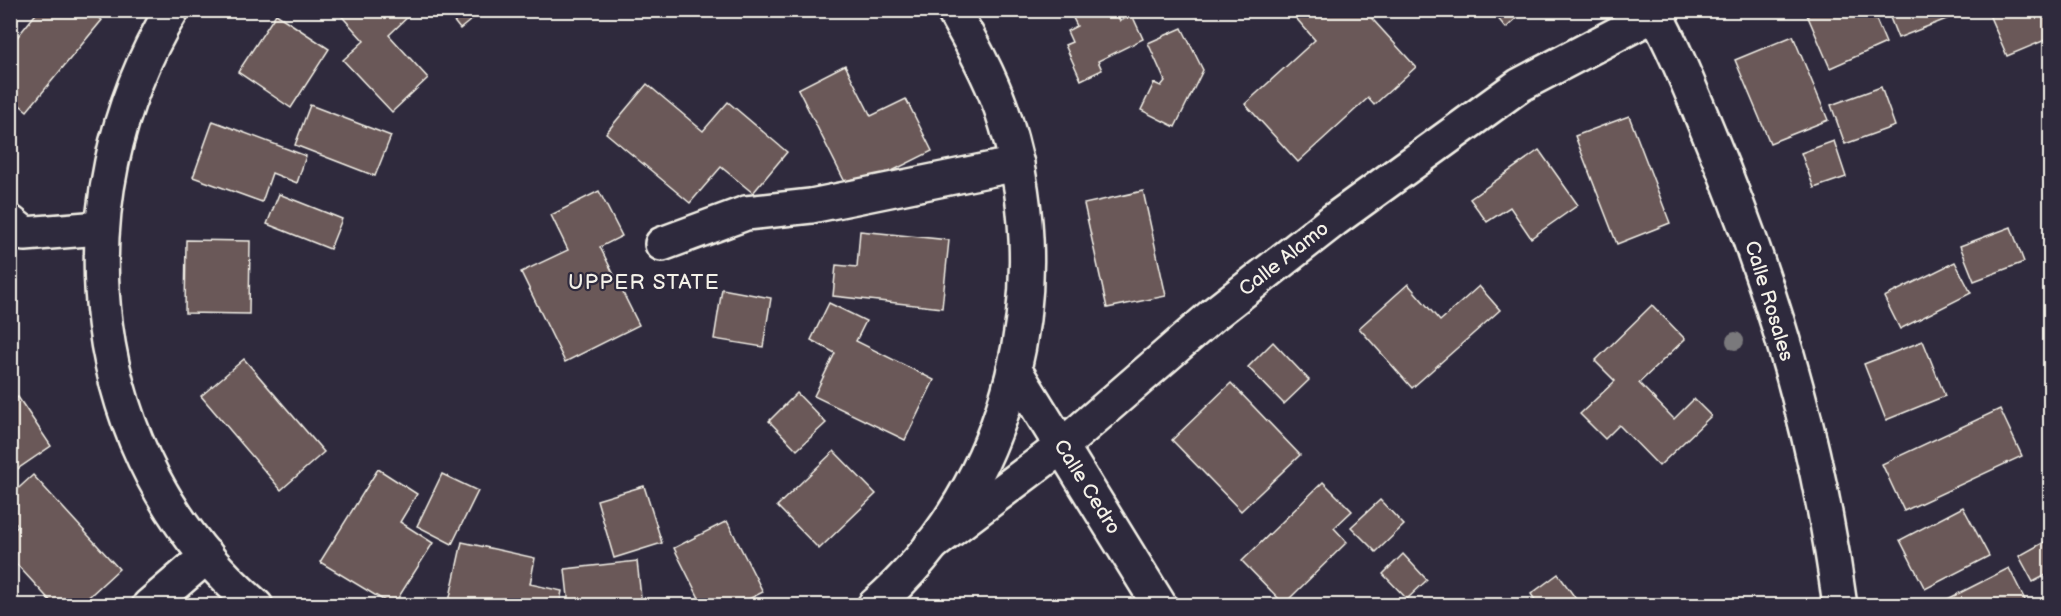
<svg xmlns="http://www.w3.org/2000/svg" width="2061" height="616" viewBox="0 0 2061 616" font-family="'Balsamiq Sans',sans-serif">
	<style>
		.building { fill: #6b5858; stroke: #f4f1e8; stroke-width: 1.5 }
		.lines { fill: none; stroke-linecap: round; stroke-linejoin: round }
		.minor-casing { stroke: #f4f1e8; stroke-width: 38 }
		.minor { stroke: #2f2a3d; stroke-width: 33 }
		.tree { fill: #7a797c }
		.labels { text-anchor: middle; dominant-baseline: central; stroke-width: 4.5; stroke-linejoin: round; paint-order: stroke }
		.street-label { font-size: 20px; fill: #f4f1e8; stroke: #2f2a3d }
		.neighbourhood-label { font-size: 21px; letter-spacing: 1.5px; fill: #f4f1e8; stroke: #2f2a3d }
	</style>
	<rect width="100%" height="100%" fill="#2f2a3d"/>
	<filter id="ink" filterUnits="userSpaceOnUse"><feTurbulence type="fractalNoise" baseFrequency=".0167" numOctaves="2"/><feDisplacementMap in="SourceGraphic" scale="12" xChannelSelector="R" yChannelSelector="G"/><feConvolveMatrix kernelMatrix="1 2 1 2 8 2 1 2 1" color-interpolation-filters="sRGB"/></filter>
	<g filter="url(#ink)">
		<!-- building -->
		<g class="building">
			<path d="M 90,10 L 102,20 L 27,111 L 10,97 L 10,46 L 39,10 Z"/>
			<path d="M 336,10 L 415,10 L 389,35 L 428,78 L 392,112 L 343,60 L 364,41 Z"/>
			<path d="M 445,10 L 471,10 L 476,16 L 460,29 Z"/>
			<path d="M 1069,10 L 1115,10 L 1120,21 L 1132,15 L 1143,39 L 1098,61 L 1102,70 L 1081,80 L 1065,45 L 1072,42 L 1067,31 L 1077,26 Z"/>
			<path d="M 1302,10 L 1364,10 L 1416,67 L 1374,105 L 1368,98 L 1298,162 L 1245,104 L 1315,40 L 1295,17 Z"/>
			<path d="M 1491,10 L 1525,10 L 1506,28 Z"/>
			<path d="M 1805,10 L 1872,10 L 1886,43 L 1830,68 Z"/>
			<path d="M 1887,10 L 1967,10 L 1967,11 L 1898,38 Z"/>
			<path d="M 1987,10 L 2050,10 L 2050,38 L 2007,56 Z"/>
			<path d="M 276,14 L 329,49 L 291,108 L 238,72 Z"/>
			<path d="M 1182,28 L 1203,70 L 1175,127 L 1141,110 L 1154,83 L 1161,86 L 1165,81 L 1148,43 Z"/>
			<path d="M 1793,36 L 1828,120 L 1770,143 L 1735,60 Z"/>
			<path d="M 845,65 L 871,116 L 906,99 L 932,151 L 850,192 L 798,89 Z"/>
			<path d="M 647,84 L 703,131 L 728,102 L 787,152 L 753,193 L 721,167 L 690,203 L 606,133 Z"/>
			<path d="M 1881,87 L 1895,126 L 1845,144 L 1831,105 Z"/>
			<path d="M 310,105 L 391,136 L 375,176 L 295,145 Z"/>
			<path d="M 1629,116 L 1670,223 L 1617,244 L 1575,136 Z"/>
			<path d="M 213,121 L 306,156 L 297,183 L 272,173 L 262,202 L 193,177 Z"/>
			<path d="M 1834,141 L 1846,177 L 1814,188 L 1801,153 Z"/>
			<path d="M 1539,150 L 1578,205 L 1531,238 L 1510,207 L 1487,222 L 1470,199 Z"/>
			<path d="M 599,191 L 622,236 L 600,247 L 639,325 L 565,362 L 521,272 L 568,250 L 551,215 Z"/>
			<path d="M 1143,191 L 1166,296 L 1107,308 L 1084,204 Z"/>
			<path d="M 279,194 L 342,219 L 330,249 L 267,224 Z"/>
			<path d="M 2011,227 L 2024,262 L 1974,281 L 1960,246 Z"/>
			<path d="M 860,231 L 949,240 L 942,308 L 833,296 L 836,265 L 857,267 Z"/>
			<path d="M 186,240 L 250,241 L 249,314 L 185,313 Z"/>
			<path d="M 1955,262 L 1971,293 L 1900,329 L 1884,297 Z"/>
			<path d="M 1408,284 L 1440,321 L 1479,286 L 1500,310 L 1412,388 L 1359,328 Z"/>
			<path d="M 722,289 L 771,298 L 763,347 L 714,339 Z"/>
			<path d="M 829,303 L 866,321 L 856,341 L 934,380 L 905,440 L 814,396 L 835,353 L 811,340 Z"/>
			<path d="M 1652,305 L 1685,339 L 1639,383 L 1674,419 L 1694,399 L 1711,416 L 1659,466 L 1619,425 L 1605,439 L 1580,414 L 1615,381 L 1595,361 Z"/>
			<path d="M 1923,341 L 1945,396 L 1886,420 L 1864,364 Z"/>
			<path d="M 1273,342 L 1309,380 L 1284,404 L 1248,367 Z"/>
			<path d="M 244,359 L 324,452 L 281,490 L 201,396 Z"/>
			<path d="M 1231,383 L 1300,455 L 1241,511 L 1172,440 Z"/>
			<path d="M 797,393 L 826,423 L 797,450 L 769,421 Z"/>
			<path d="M 18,397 L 51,446 L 10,474 L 10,401 Z"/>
			<path d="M 2000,409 L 2022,456 L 1904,511 L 1882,464 Z"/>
			<path d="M 834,451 L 876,494 L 819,549 L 777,506 Z"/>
			<path d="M 378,469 L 417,494 L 400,522 L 433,543 L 393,606 L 320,562 Z"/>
			<path d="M 442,474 L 478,491 L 452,544 L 417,526 Z"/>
			<path d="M 33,475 L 119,569 L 79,606 L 55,606 L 10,557 L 10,534 L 18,526 L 10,518 L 10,496 Z"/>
			<path d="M 1323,482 L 1352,511 L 1334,528 L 1347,542 L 1284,604 L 1242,561 Z"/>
			<path d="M 644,486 L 662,543 L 614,558 L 597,500 Z"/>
			<path d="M 1380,500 L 1404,525 L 1376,552 L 1351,527 Z"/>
			<path d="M 1963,507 L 1989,556 L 1925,589 L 1900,540 Z"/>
			<path d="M 727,521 L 763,592 L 735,606 L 703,606 L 674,548 Z"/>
			<path d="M 2050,539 L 2050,573 L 2033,582 L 2019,556 Z"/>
			<path d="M 462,542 L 535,558 L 530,584 L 562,591 L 559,606 L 448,606 Z"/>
			<path d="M 1403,554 L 1427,580 L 1407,599 L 1383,574 Z"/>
			<path d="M 637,561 L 642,606 L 569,606 L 565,569 Z"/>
			<path d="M 2009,568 L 2028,606 L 1934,606 Z"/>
			<path d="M 1558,574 L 1579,603 L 1539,606 L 1531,594 Z"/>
		</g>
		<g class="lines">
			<!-- minor casing -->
			<g class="minor-casing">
				<g id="minor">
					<path d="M 172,10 C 56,201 82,458 256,606"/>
					<path d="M 1653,10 C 1676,51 1693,96 1711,139 C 1773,288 1819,445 1840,606"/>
					<path d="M 10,222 L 25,234 L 100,228"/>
					<path d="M 662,244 L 746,213 L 811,206 L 1017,164"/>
					<path d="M 1014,369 L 1160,606"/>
					<path d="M 931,545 L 1061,447 L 1214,314 L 1334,220 L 1520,85 L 1663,10"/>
					<path d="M 149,606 L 207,556"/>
					<path d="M 874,606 C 1014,485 1061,280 1001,108 C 989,74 971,42 953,10"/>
				</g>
			</g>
			<!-- minor -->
			<use href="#minor" class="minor"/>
		</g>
		<!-- trees -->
		<circle class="tree" cx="1735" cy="341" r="9"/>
	</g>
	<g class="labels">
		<!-- street labels -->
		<g class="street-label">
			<text transform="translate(1284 259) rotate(-38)">Calle Alamo</text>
			<text transform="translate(1769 301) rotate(73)">Calle Rosales</text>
			<text transform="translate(1087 487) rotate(58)">Calle Cedro</text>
		</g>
		<!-- neighbourhood labels -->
		<g class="neighbourhood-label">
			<text x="644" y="282">UPPER STATE</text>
		</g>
	</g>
	<!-- margin -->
	<rect width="2061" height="616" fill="none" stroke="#2f2a3d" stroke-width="36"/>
	<rect x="18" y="18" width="2025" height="580" fill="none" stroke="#f4f1e8" stroke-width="2" filter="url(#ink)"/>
</svg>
